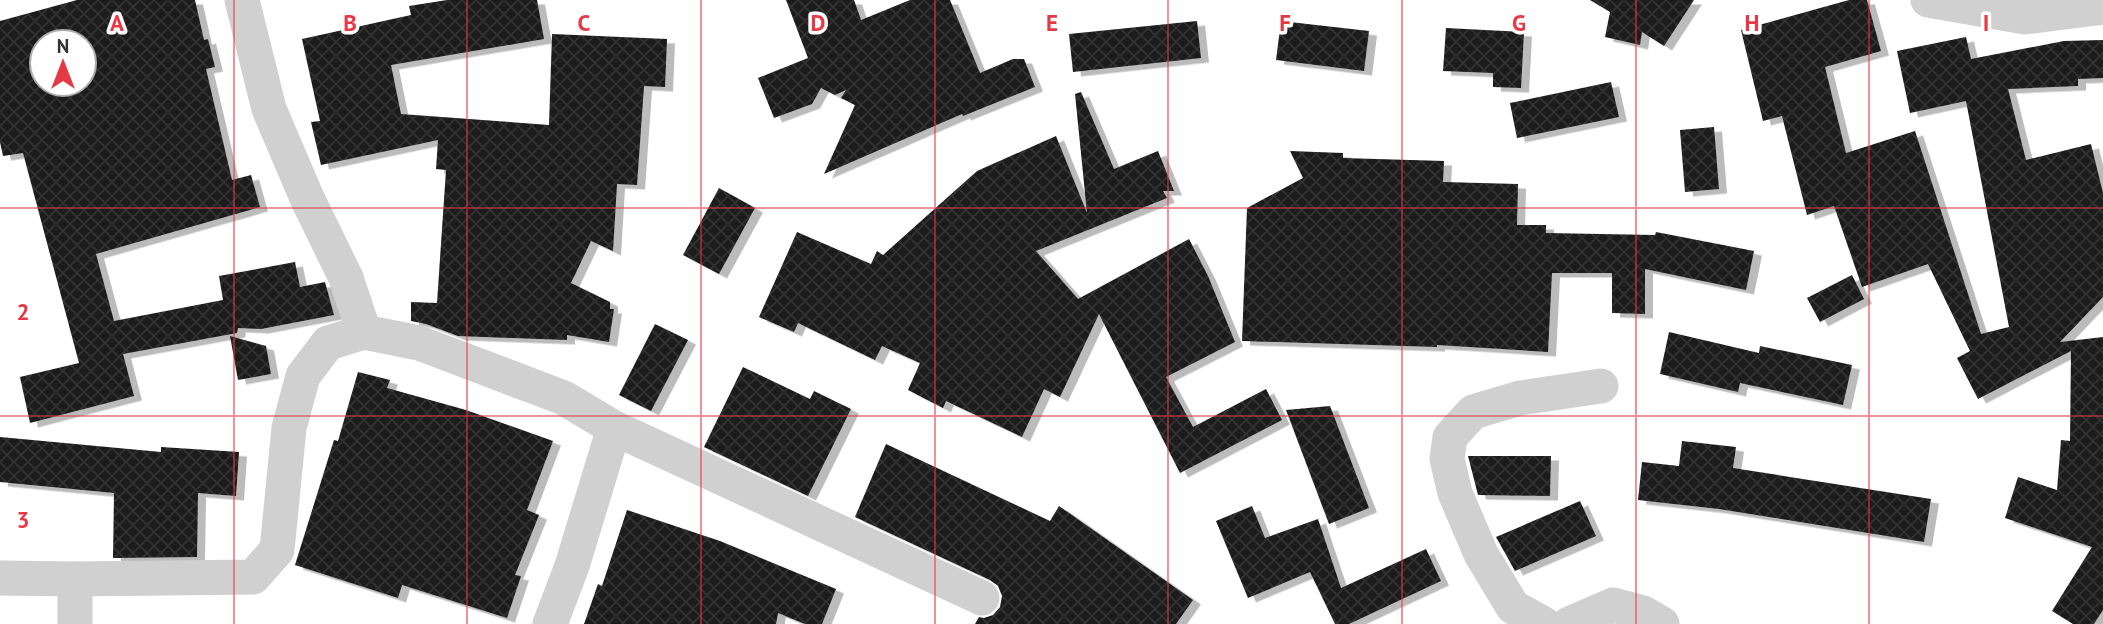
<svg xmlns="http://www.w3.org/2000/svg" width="2103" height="624" viewBox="0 0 2103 624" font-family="'PT Sans',sans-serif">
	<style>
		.building { fill: url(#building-cross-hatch); fill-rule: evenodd; filter: url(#shadow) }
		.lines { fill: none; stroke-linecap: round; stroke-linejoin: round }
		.minor { stroke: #d0d0d0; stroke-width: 35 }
		.grid { fill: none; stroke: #e63946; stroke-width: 2; stroke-opacity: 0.55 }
		.grid-label { font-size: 23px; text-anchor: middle; font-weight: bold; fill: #e63946; stroke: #fff; stroke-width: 7; stroke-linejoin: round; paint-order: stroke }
	</style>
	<defs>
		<pattern id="building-cross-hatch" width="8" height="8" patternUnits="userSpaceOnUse" patternTransform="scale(1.75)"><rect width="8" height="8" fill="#1a1a1a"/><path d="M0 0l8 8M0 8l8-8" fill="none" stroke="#333"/></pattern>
		<filter id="shadow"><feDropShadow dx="8" dy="4.5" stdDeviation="0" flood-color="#0004"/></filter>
	</defs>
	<rect width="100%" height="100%" fill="#fff"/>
	<!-- building -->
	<g class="building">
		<path d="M 77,0 L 195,0 L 204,40 L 208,39 L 215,67 L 206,69 L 232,180 L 251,175 L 260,207 L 96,254 L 114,321 L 223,300 L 219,276 L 295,262 L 300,287 L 325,282 L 334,315 L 261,329 L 238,328 L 237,333 L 123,354 L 134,396 L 30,423 L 20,377 L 79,363 L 23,153 L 3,156 L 0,142 L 0,21 ZM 42,42 L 84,42 L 84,84 L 42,84 Z"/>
		<path d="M 447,0 L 537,0 L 544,39 L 391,65 L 401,114 L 549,125 L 552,34 L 667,39 L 665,87 L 644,86 L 637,185 L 617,184 L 613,251 L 591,241 L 571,283 L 610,302 L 610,309 L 614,309 L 609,342 L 567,335 L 567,340 L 458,336 L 426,324 L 411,321 L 411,302 L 437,303 L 446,170 L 436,169 L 438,140 L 321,165 L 311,122 L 320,121 L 302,39 L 411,15 L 409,6 Z"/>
		<path d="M 786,0 L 854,0 L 861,20 L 910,0 L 950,0 L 980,73 L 1013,59 L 1024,59 L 1035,87 L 963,116 L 962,114 L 824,174 L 855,105 L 841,98 L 846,90 L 835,95 L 821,88 L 812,104 L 774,118 L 758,78 L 808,58 Z"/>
		<path d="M 1590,0 L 1694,0 L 1664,46 L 1642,32 L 1640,45 L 1605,37 L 1610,12 Z"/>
		<path d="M 1849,0 L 1867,0 L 1881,51 L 1825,67 L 1846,153 L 1915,131 L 1981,334 L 2009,327 L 1966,101 L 1910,113 L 1897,51 L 1966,37 L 1971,59 L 2064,41 L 2103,40 L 2103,78 L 2078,79 L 2078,86 L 2008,89 L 2026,160 L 2091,144 L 2103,193 L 2103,297 L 2060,342 L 2103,337 L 2103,610 L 2094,624 L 2073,624 L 2052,611 L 2092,547 L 2005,518 L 2018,477 L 2057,490 L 2061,440 L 2070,441 L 2071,351 L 1978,399 L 1957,358 L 1970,351 L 1928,264 L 1862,287 L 1834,206 L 1807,215 L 1782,116 L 1763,121 L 1741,30 Z"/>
		<path d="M 1197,21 L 1201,58 L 1073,72 L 1069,34 Z"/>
		<path d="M 1281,21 L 1369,31 L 1364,71 L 1276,60 Z"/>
		<path d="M 1446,28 L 1524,32 L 1521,88 L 1493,87 L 1493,73 L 1443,71 Z"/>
		<path d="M 1611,82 L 1619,117 L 1517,138 L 1510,103 Z"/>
		<path d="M 1081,92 L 1114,169 L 1158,151 L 1174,191 L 1163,191 L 1167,198 L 1036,251 L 1078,299 L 1189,239 L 1208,276 L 1235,342 L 1166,377 L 1193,427 L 1266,389 L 1282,420 L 1180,473 L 1099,314 L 1060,397 L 1044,389 L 1022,437 L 946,401 L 943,408 L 908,390 L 920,363 L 882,346 L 875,360 L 798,323 L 794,332 L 759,317 L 797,232 L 871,264 L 877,251 L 883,255 L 977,171 L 1056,136 L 1087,213 L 1075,94 Z"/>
		<path d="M 1714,127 L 1719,189 L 1685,192 L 1680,130 Z"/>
		<path d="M 1290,151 L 1343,153 L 1343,158 L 1444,161 L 1443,182 L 1518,184 L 1517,225 L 1546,225 L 1546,233 L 1655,235 L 1656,232 L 1754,251 L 1746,290 L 1645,269 L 1645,314 L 1612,313 L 1612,273 L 1552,273 L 1548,352 L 1437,345 L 1437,347 L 1242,341 L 1247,208 L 1303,178 Z"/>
		<path d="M 719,188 L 755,208 L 719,274 L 683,255 Z"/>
		<path d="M 1852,275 L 1864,299 L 1820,322 L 1807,298 Z"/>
		<path d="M 655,324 L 688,340 L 651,411 L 619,395 Z"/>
		<path d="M 1669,332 L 1759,353 L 1760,346 L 1852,365 L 1843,405 L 1740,383 L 1738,392 L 1660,374 Z"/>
		<path d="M 230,336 L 266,346 L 271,374 L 238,380 Z"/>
		<path d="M 743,367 L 810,399 L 814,391 L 851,409 L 808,496 L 704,447 Z"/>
		<path d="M 358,372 L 390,380 L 387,388 L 466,410 L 553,441 L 527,510 L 539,515 L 515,575 L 521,576 L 507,618 L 402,585 L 398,598 L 295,565 L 334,440 L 338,441 Z"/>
		<path d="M 1330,406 L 1369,508 L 1329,524 L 1286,410 Z"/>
		<path d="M 0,437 L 161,452 L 161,447 L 239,452 L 236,496 L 198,493 L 197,557 L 113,558 L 114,493 L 0,482 Z"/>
		<path d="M 1682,441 L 1736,447 L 1733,468 L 1931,499 L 1924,542 L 1719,509 L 1638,500 L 1642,462 L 1679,466 Z"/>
		<path d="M 886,444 L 1050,521 L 1059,506 L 1193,600 L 1176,624 L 975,624 L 979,617 L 984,618 L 993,615 L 1000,607 L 1002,596 L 998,586 L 990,580 L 855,517 Z"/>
		<path d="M 1468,456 L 1551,456 L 1550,496 L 1478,495 Z"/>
		<path d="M 1580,501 L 1596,536 L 1515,571 L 1496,537 Z"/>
		<path d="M 1252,506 L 1265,538 L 1318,519 L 1341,588 L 1426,549 L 1441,581 L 1349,624 L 1335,624 L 1310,572 L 1248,598 L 1216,521 Z"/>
		<path d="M 627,510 L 720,541 L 836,589 L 822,624 L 805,624 L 778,613 L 776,624 L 584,624 L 598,584 L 602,586 Z"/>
	</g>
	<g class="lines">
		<!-- minor -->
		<g class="minor">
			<path d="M 242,0 L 269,109 L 307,198 L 346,278 L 364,332 L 419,343 L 564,398 L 614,428 L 982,598"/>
			<path d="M 1928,0 L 2025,17 L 2103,7"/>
			<path d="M 0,578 L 75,579 L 253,577 L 277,550 L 289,428 L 303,376 L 328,343 L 364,332"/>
			<path d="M 75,624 L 75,579"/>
			<path d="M 550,624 L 572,566 L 614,428"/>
			<path d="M 1544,624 L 1513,607 L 1481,554 L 1455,493 L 1447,459 L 1450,437 L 1473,412 L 1520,398 L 1601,386"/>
			<path d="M 1569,624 L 1613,605 L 1643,613 L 1662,624"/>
		</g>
	</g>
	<!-- grid -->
	<path class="grid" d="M 234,0 L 234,624M 467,0 L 467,624M 701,0 L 701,624M 935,0 L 935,624M 1168,0 L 1168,624M 1402,0 L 1402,624M 1636,0 L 1636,624M 1869,0 L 1869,624M 0,208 L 2103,208M 0,416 L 2103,416"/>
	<g class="grid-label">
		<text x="117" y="31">A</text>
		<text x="350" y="31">B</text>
		<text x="584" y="31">C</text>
		<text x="818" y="31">D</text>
		<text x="1052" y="31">E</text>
		<text x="1285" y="31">F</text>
		<text x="1519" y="31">G</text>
		<text x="1752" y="31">H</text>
		<text x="1986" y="31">I</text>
		<text x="23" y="320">2</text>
		<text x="23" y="528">3</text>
	</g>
	<!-- north arrow -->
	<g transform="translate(63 63)"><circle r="33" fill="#ffffff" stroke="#adadad" stroke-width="2"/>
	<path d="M0-5L12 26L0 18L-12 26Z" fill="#e63946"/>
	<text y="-10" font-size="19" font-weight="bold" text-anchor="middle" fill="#333333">N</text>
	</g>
</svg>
